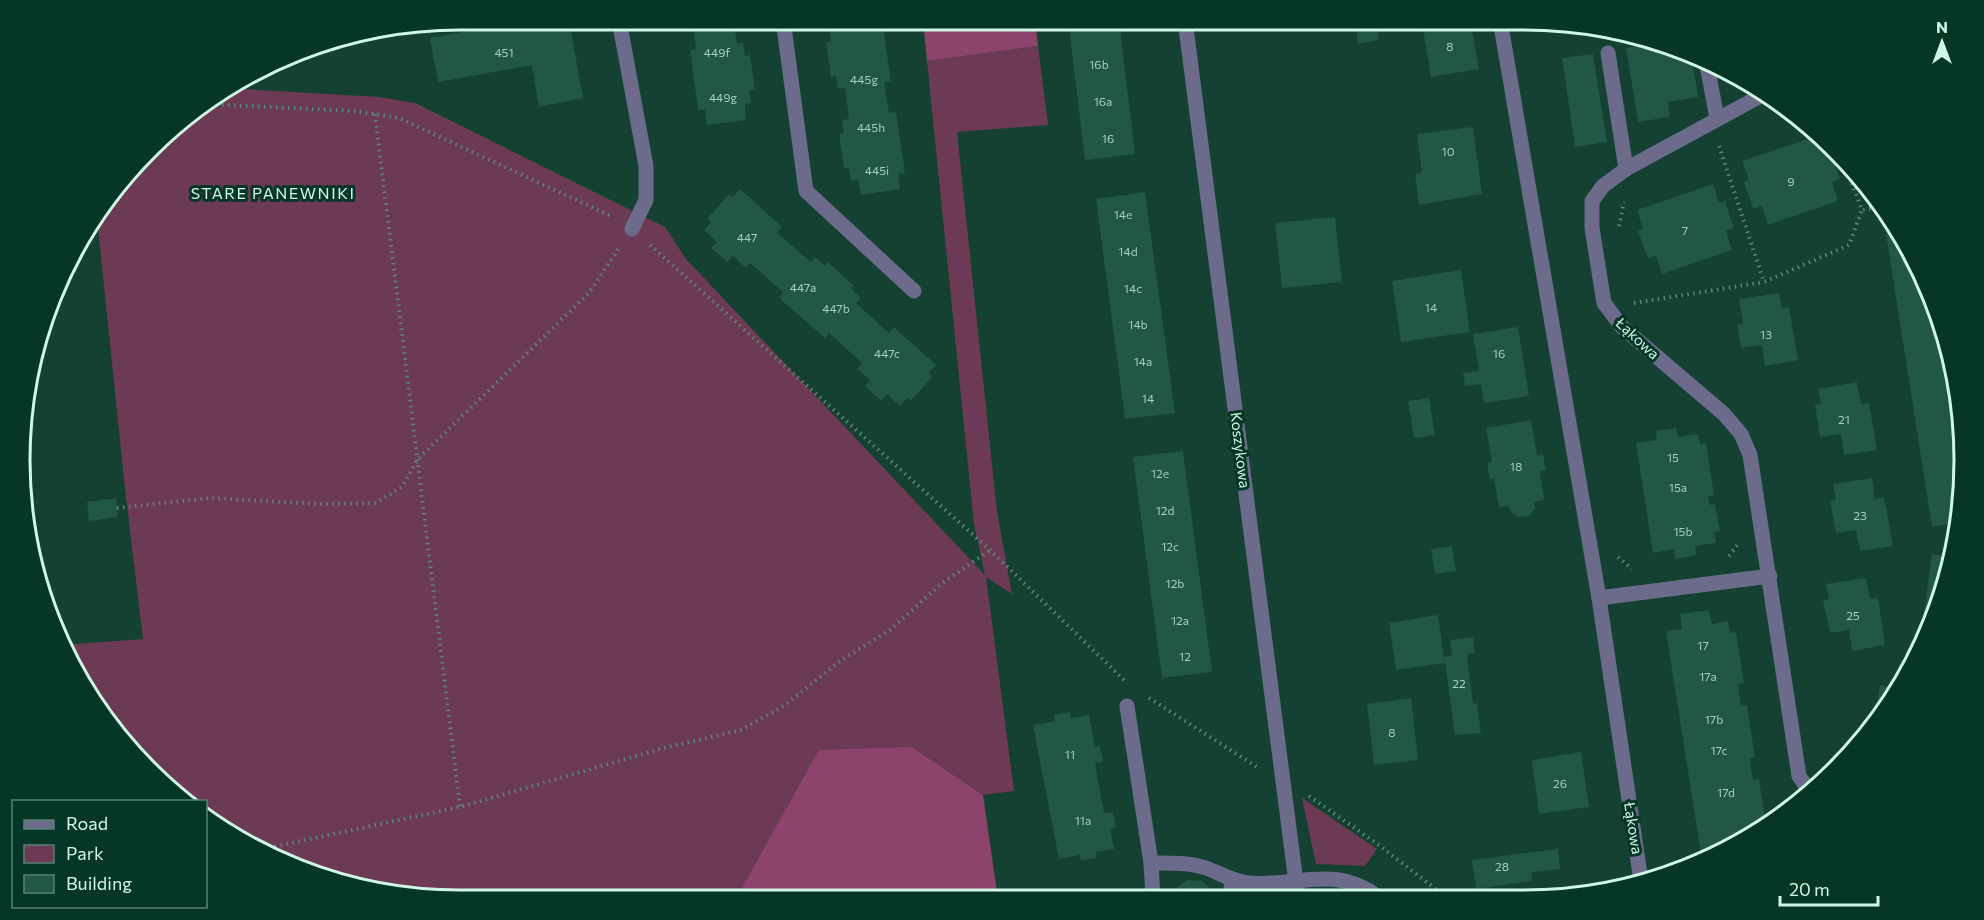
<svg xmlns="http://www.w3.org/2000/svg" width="1984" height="920" viewBox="0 0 1984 920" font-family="Commissioner,sans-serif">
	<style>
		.green { fill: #6d3a56 }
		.forest { fill: #8c436c }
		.building { fill: #215744 }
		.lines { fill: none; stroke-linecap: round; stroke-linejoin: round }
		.path { stroke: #5b8575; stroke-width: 4; stroke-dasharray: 1.5 4.5; stroke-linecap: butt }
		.service { stroke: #6c6b8b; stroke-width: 15 }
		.minor { stroke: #6c6b8b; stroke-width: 15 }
		.labels { text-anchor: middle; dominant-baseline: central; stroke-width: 6; stroke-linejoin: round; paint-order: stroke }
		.number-label { font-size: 12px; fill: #a4cfbe }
		.street-label { font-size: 15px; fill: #d0f7e6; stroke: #063627 }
		.neighbourhood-label { font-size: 16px; letter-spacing: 1.5px; fill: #d0f7e6; stroke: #063627 }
		.rim { fill: none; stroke: #d0f7e6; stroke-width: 3 }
	</style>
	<rect width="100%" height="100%" fill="#144131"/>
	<!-- green -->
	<g class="green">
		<path d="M 1038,46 L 1048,125 L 957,132 L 997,512 L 1012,594 L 986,577 L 1014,791 L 983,795 L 912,747 L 743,886 L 742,900 L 460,900 L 374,892 L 292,867 L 206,814 L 206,802 L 186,801 L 170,791 L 78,680 L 63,645 L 143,639 L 125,489 L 97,218 L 170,129 L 226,88 L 379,97 L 415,103 L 665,227 L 686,259 L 985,575 L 974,524 L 927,61 Z"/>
		<path d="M 1302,798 L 1377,849 L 1365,866 L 1316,864 Z"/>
	</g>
	<!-- forest -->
	<g class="forest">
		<path d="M 923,20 L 1035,20 L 1038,46 L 927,61 Z"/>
		<path d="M 912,747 L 983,795 L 998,899 L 742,900 L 743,886 L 819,750 Z"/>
	</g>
	<!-- building -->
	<g class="building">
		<path d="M 511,20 L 569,20 L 583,98 L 539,107 L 532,65 L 438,82 L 430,38 L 512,23 Z"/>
		<path d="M 692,20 L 733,20 L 737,43 L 743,43 L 745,56 L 750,55 L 755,89 L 749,90 L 751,103 L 745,104 L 746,120 L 707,125 L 705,110 L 698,110 L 690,50 L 696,49 Z"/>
		<path d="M 834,20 L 882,20 L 891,81 L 884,82 L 889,113 L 896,112 L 905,173 L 898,174 L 900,189 L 861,195 L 858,180 L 851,181 L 849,168 L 844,168 L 839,134 L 844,133 L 842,120 L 849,119 L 845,88 L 838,89 L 836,76 L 831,77 L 826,42 L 831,42 L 829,29 L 836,27 Z"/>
		<path d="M 1068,20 L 1119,20 L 1135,154 L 1085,160 Z"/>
		<path d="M 1355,20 L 1376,20 L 1379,40 L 1358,44 Z"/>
		<path d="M 1438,20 L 1470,20 L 1479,69 L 1431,77 L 1422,23 Z"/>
		<path d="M 1515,20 L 1550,22 L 1551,26 L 1534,28 L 1533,23 L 1515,25 Z"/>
		<path d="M 1658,43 L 1691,52 L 1698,97 L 1668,102 L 1670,117 L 1638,122 L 1626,48 Z"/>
		<path d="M 1593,54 L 1607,142 L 1575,147 L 1562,58 Z"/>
		<path d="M 1473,127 L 1482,194 L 1419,205 L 1415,174 L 1422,173 L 1417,134 Z"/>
		<path d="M 1819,135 L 1826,154 L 1831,152 L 1840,179 L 1832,182 L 1838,201 L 1768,225 L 1762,206 L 1753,209 L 1744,182 L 1749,180 L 1742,161 Z"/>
		<path d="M 1713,184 L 1719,203 L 1725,201 L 1734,228 L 1726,231 L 1732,250 L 1662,274 L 1656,256 L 1648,259 L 1638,231 L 1643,229 L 1637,210 Z"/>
		<path d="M 740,189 L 782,227 L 777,233 L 811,262 L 815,257 L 825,266 L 828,262 L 854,286 L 851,289 L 861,298 L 856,303 L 889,333 L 894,327 L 936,365 L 929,373 L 932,377 L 911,401 L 907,398 L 900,406 L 887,394 L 881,401 L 865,386 L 870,380 L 857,369 L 862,363 L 829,333 L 825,338 L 779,298 L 783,292 L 750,263 L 746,268 L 733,256 L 727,262 L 711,248 L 717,242 L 704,230 L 711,222 L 707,219 L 729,194 L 733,197 Z"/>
		<path d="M 1145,192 L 1175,413 L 1125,419 L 1096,199 Z"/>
		<path d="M 1335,217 L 1342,282 L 1282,288 L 1275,223 Z"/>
		<path d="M 1899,232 L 1931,291 L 1956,374 L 1964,460 L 1957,532 L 1954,533 L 1952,523 L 1932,527 L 1886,234 Z"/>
		<path d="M 1461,270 L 1470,332 L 1401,342 L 1392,281 Z"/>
		<path d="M 1779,293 L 1782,308 L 1789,307 L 1798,360 L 1765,366 L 1762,345 L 1741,348 L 1737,324 L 1743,324 L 1739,299 Z"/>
		<path d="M 1518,327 L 1529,396 L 1484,403 L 1481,384 L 1465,386 L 1463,373 L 1479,371 L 1473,334 Z"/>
		<path d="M 1857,382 L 1861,404 L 1869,403 L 1877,450 L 1844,455 L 1841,434 L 1820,437 L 1815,405 L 1821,404 L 1818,389 Z"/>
		<path d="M 1429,398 L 1435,435 L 1414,438 L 1408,401 Z"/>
		<path d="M 1531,420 L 1537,455 L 1543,454 L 1546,470 L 1540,471 L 1544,500 L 1534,502 L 1535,508 L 1529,516 L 1518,517 L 1510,512 L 1509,506 L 1499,507 L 1494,478 L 1490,480 L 1487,463 L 1492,462 L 1486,428 Z"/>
		<path d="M 1676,428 L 1678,437 L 1698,434 L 1700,444 L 1706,443 L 1714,495 L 1708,496 L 1710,505 L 1715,504 L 1720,531 L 1714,532 L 1716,543 L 1695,546 L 1696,555 L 1675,559 L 1674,549 L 1653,553 L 1636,443 L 1657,440 L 1656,431 Z"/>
		<path d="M 1183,451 L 1212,672 L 1162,678 L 1133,457 Z"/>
		<path d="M 1872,478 L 1875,499 L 1884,497 L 1893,546 L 1860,551 L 1856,530 L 1836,533 L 1830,501 L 1836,500 L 1833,484 Z"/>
		<path d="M 116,498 L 118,517 L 89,521 L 87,502 Z"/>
		<path d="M 1452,546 L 1456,571 L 1435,574 L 1431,549 Z"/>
		<path d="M 1932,554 L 1952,558 L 1931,628 L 1919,649 Z"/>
		<path d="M 1866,578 L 1870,599 L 1878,598 L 1885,645 L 1852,651 L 1849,630 L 1830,633 L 1823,600 L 1829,599 L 1826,584 Z"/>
		<path d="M 1709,610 L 1712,624 L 1728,621 L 1730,633 L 1736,632 L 1744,683 L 1738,684 L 1741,706 L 1747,705 L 1755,757 L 1750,758 L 1751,769 L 1753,780 L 1759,779 L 1766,824 L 1702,861 L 1666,631 L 1682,629 L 1680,614 Z"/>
		<path d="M 1438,615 L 1444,657 L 1452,656 L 1450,640 L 1473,637 L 1475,653 L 1467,654 L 1473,704 L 1477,703 L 1481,733 L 1455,735 L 1445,663 L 1396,670 L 1389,623 Z"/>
		<path d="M 1880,685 L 1897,687 L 1880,717 L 1876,716 Z"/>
		<path d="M 1411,698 L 1418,760 L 1374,765 L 1367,704 Z"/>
		<path d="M 1070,712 L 1071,718 L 1089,715 L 1095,747 L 1100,746 L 1103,762 L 1095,763 L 1104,813 L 1113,812 L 1116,828 L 1110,829 L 1114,849 L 1096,852 L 1097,858 L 1081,861 L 1080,855 L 1059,859 L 1033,725 L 1055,721 L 1054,715 Z"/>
		<path d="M 1581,752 L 1589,807 L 1539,814 L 1532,760 Z"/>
		<path d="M 1558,849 L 1560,869 L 1531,872 L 1532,881 L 1476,889 L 1472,860 Z"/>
		<path d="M 1188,880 L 1202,881 L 1211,889 L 1215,898 L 1185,898 L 1184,894 L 1177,887 Z"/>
		<path d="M 1102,889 L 1102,895 L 1120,894 L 1120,898 L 1073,898 L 1073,897 L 1085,896 L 1085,890 Z"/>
	</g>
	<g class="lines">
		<!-- path -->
		<g class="path">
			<path d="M 204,104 L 355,111 L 399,118 L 613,217"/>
			<path d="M 375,114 L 460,807"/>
			<path d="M 1719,146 L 1764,282 L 1849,245 L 1862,210"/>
			<path d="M 1841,155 L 1862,210 L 1883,207"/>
			<path d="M 1619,226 L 1624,202"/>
			<path d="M 650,245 L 990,550 L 1126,682"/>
			<path d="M 1634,303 L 1764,282"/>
			<path d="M 117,508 L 210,498 L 322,504 L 376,503 L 402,487 L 417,460 L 589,293 L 619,248"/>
			<path d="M 1729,556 L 1739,543"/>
			<path d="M 1618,557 L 1632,569"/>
			<path d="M 1149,698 L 1257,767"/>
			<path d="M 1309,796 L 1376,843 L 1446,897"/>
			<path d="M 263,849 L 460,807 L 664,748 L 741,730 L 785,705 L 840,661 L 890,630 L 941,584 L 990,550"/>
		</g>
		<!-- service -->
		<g class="service">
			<path d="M 1608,53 L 1626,169"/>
			<path d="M 1706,60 L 1717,118"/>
			<path d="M 1230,898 L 1232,879"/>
		</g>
		<!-- minor -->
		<g class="minor">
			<path d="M 619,20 L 646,166 L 646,200 L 632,229"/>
			<path d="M 783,20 L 806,191 L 914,291"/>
			<path d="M 1185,20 L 1298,898"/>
			<path d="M 1500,20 L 1599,598 L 1641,881"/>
			<path d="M 1766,93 L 1626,169 L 1603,186 L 1592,201 L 1592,228 L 1604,303 L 1622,327 L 1724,414 L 1741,434 L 1750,455 L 1799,776 L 1810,792"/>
			<path d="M 1599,598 L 1770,576"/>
			<path d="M 1127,706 L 1151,863 L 1153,898"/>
			<path d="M 1151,863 C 1168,863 1188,862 1206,868 C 1220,873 1233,882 1249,883 C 1296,887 1336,864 1378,897"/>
		</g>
	</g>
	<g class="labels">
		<!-- number labels -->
		<g class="number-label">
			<text x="1450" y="46">8</text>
			<text x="504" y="52">451</text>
			<text x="717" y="52">449f</text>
			<text x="1099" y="64">16b</text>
			<text x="864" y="79">445g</text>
			<text x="723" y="97">449g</text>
			<text x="1103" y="101">16a</text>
			<text x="871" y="127">445h</text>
			<text x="1108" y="138">16</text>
			<text x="1448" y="151">10</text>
			<text x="877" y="170">445i</text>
			<text x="1791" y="181">9</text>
			<text x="1123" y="214">14e</text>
			<text x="1685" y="230">7</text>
			<text x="747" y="237">447</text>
			<text x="1128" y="251">14d</text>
			<text x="803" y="287">447a</text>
			<text x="1133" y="288">14c</text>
			<text x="1431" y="307">14</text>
			<text x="836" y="308">447b</text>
			<text x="1138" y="324">14b</text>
			<text x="1766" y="334">13</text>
			<text x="887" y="353">447c</text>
			<text x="1499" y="353">16</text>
			<text x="1143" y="361">14a</text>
			<text x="1148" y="398">14</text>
			<text x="1844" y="419">21</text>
			<text x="1673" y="457">15</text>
			<text x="1516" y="466">18</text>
			<text x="1160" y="473">12e</text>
			<text x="1678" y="487">15a</text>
			<text x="1165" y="510">12d</text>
			<text x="1860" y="515">23</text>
			<text x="1683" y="531">15b</text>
			<text x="1170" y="546">12c</text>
			<text x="1175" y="583">12b</text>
			<text x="1853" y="615">25</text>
			<text x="1180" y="620">12a</text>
			<text x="1703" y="645">17</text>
			<text x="1185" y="656">12</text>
			<text x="1708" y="676">17a</text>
			<text x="1459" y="683">22</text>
			<text x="1714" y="719">17b</text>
			<text x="1392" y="732">8</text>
			<text x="1719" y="750">17c</text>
			<text x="1070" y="754">11</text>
			<text x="1560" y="783">26</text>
			<text x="1726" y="792">17d</text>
			<text x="1083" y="820">11a</text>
			<text x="1502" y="866">28</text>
		</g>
		<!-- street labels -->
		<g class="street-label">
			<text transform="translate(1638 338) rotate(43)">Łąkowa</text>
			<text transform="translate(1241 450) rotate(83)">Koszykowa</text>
			<text transform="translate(1634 828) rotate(81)">Łąkowa</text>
		</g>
		<!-- neighbourhood labels -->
		<g class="neighbourhood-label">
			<text x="273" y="192">STARE PANEWNIKI</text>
		</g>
	</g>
	<!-- crop -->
	<path d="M0 0H1984V920H0ZM460 30H1524A430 430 0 0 1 1954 460V460A430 430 0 0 1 1524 890H460A430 430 0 0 1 30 460V460A430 430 0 0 1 460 30Z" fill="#063627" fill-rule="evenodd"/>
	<path class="rim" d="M460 30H1524A430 430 0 0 1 1954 460V460A430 430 0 0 1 1524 890H460A430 430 0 0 1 30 460V460A430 430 0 0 1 460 30Z"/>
	<!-- legend -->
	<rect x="12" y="800" width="195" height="108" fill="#063627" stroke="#578373" stroke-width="1.5"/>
	<rect x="24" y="820" width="30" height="9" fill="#6c6b8b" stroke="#578373" stroke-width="1.5"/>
	<text x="66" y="830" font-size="18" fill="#d0f7e6">Road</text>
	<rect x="24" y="845" width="30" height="18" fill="#6d3a56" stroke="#578373" stroke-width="1.5"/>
	<text x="66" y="860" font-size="18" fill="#d0f7e6">Park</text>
	<rect x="24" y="875" width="30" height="18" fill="#215744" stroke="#578373" stroke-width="1.5"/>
	<text x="66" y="890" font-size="18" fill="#d0f7e6">Building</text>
	<!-- north arrow -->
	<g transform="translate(1942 42)" stroke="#063627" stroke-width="4.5" paint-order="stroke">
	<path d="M0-4.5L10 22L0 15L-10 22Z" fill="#d0f7e6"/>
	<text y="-9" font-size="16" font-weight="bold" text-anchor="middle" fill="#d0f7e6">N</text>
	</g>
	<!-- scale -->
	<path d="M1780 896v9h98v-9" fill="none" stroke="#d0f7e6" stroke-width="3"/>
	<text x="1789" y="896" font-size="18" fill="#d0f7e6" stroke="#063627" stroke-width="4.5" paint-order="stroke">20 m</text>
</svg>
